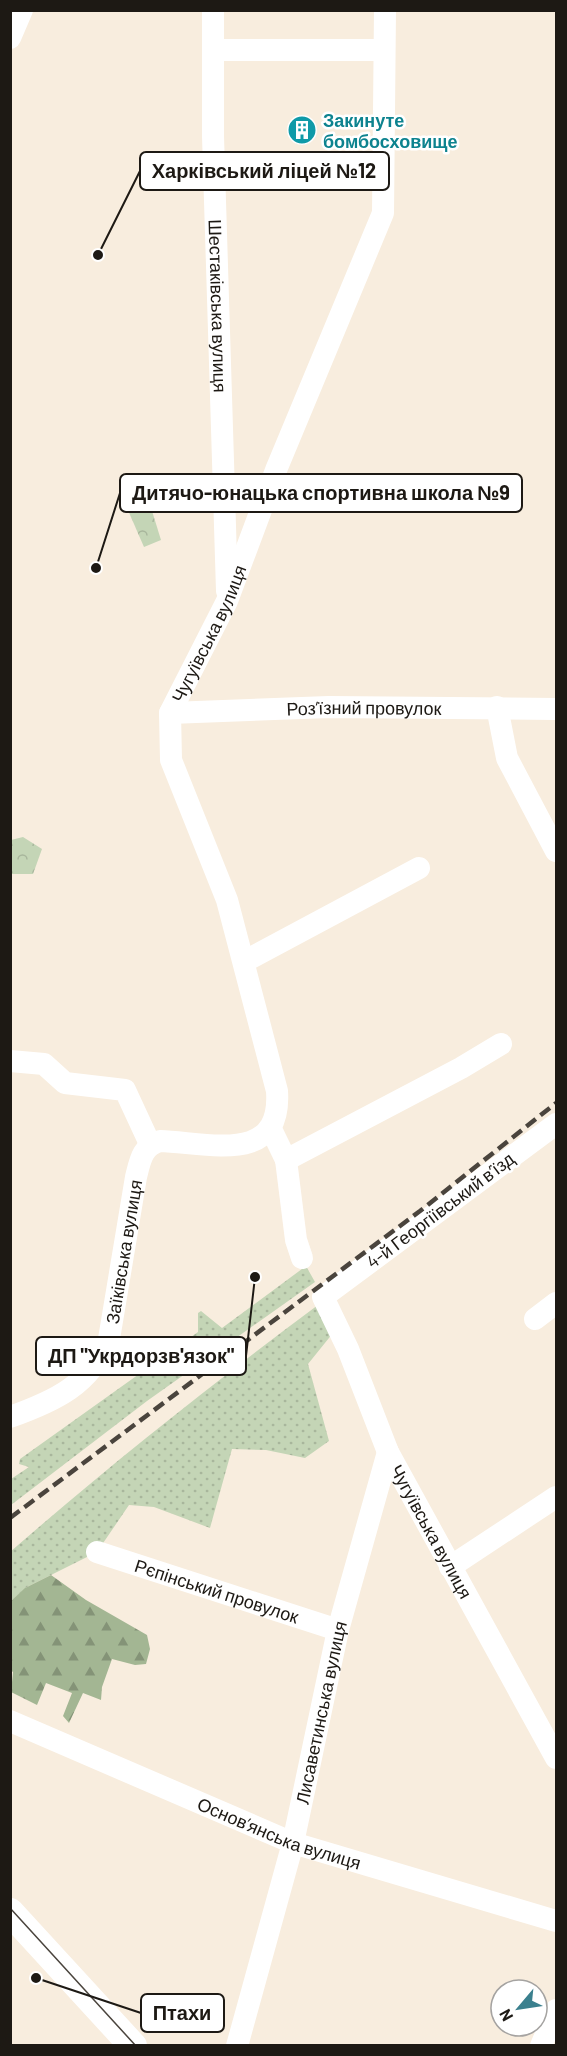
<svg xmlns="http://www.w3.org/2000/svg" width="567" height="2056" viewBox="0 0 567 2056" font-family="Barlow,sans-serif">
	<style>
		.grass { fill: url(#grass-dots) }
		.forest { fill: url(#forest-firs) }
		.park { fill: url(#park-crowns) }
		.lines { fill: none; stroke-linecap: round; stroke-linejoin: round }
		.minor { stroke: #fff; stroke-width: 22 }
		.major { stroke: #fff; stroke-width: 28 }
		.tram { stroke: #4a443d; stroke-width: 1.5 }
		.rail { stroke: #4a443d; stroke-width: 4.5; stroke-dasharray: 12 6; stroke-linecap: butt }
		.labels { text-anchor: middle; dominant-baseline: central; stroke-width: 5; stroke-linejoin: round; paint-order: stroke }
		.culture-label { font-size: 18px; font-weight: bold; fill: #0d838f; stroke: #fff; text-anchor: start }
		.street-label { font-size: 18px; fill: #1d1914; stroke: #fff }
		.leader { fill: none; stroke: #1d1914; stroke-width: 2 }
		.callout-dot { fill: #1d1914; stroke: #fff; stroke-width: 2 }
		.callout { fill: #fff; stroke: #1d1914; stroke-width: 2 }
		.callout-label { font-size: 20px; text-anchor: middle; font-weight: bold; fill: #1d1914 }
	</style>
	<defs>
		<pattern id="grass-dots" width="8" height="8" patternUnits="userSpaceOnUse" patternTransform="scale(1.5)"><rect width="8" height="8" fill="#c4d5b6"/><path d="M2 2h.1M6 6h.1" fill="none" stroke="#a8b69c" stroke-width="1.8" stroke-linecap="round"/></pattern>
		<pattern id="forest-firs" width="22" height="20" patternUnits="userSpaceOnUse" patternTransform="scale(1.5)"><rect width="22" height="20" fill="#a3b693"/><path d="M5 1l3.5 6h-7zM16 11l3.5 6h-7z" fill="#849377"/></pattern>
		<pattern id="park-crowns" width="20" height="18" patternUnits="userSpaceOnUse" patternTransform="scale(1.5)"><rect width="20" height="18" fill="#c4d5b6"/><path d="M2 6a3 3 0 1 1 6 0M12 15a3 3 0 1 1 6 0" fill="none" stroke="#a8b69c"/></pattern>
	</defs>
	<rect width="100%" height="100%" fill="#f8edde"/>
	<!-- grass -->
	<g class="grass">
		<path d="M 306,1266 L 315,1282 L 147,1401 L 11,1505 L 11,1479 L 29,1467 L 19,1464 L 20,1459 L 198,1332 L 198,1313 L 201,1311 L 222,1328 Z"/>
		<path d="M 318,1305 L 333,1333 L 308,1364 L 329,1441 L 305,1458 L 266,1450 L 232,1449 L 210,1528 L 154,1507 L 129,1505 L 97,1552 L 27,1587 L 11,1601 L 10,1552 C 110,1465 212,1384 318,1305 Z"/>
	</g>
	<!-- forest -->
	<path class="forest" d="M 51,1575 L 86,1600 L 147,1635 L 150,1649 L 146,1664 L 135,1665 L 112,1659 L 102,1687 L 101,1700 L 83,1693 L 69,1723 L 63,1716 L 72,1693 L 46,1683 L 37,1705 L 11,1692 L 13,1672 L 10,1670 L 11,1601 L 25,1588 Z"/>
	<!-- park -->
	<g class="park">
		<path d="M 148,498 L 161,540 L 144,547 L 127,508 Z"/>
		<path d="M 23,837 L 42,849 L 33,874 L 11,874 L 11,840 Z"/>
	</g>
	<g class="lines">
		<!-- minor -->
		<g class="minor">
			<path id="s1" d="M 213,10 L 213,136 L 227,591"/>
			<path d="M 10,38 L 22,10"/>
			<path d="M 213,50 L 384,50"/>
			<path d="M 497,707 L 507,758 L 556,851"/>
			<path id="s2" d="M 170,713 L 329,707 L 556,709"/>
			<path d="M 245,961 L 419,868"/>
			<path d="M 10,1061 L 44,1064 L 65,1083 L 125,1090 L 150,1144"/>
			<path id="s3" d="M 556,1124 L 323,1297 L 348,1349 L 388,1452 L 556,1758"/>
			<path d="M 271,1129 L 286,1160 L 296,1240 L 302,1258"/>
			<path d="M 286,1160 L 461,1068 L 501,1044"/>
			<path d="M 535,1319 L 556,1303"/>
			<path id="s4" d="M 10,1417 C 55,1401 90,1385 109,1339 L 136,1177 C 140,1161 142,1146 160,1141 C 210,1143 282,1165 277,1091 L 227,900 L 171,760 L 170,713 L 227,601 L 276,470 L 383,213 L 385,10"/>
			<path id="s5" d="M 97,1552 L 338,1630"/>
			<path d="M 450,1567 L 556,1497"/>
			<path id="s6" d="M 10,1721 L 293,1843 L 556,1921"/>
			<path id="s7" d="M 237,2046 L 293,1843 L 338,1630 L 388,1452"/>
			<path d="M 541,2046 L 556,2010"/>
		</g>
		<!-- major -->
		<path class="major" d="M 10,1912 L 133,2046"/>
		<!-- tram -->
		<path class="tram" d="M 10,1908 L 136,2046"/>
		<!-- rail -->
		<path class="rail" d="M 10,1518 L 420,1211 L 556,1103"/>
	</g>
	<!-- icons -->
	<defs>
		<g id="building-disc" transform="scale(1.5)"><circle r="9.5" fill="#0f9aa8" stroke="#fff"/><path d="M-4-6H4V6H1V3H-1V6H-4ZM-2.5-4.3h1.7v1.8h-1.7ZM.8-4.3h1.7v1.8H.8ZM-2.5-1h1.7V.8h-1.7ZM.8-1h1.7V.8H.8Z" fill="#fff"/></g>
	</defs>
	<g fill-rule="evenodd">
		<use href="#building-disc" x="302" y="130"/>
	</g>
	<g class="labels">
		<!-- culture labels -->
		<g class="culture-label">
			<text x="323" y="120">Закинуте<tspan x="323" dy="21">бомбосховище</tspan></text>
		</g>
		<!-- street labels -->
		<g class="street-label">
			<text stroke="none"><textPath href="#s1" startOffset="296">Шестаківська вулиця</textPath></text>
			<text stroke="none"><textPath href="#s4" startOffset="978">Чугуївська вулиця</textPath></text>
			<text stroke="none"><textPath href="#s2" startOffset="194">Роз’їзний провулок</textPath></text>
			<text transform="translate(440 1210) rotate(-37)">4-й Георгіївський в’їзд</text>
			<text stroke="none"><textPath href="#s4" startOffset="219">Заїківська вулиця</textPath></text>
			<text stroke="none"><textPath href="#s3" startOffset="549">Чугуївська вулиця</textPath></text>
			<text stroke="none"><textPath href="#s5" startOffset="126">Рєпінський провулок</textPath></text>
			<text stroke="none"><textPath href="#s7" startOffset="344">Лисаветинська вулиця</textPath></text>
			<text stroke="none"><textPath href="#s6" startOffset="292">Основ’янська вулиця</textPath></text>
		</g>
	</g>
	<!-- callouts -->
	<path class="leader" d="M98 255L140 171M96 568L120 493M255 1277L246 1356M36 1978L141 2013"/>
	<g class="callout-dot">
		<circle cx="98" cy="255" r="6"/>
		<circle cx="96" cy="568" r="6"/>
		<circle cx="255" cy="1277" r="6"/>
		<circle cx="36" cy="1978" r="6"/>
	</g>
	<g class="callout">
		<rect x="140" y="152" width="249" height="38" rx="6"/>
		<rect x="120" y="474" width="402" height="38" rx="6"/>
		<rect x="36" y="1337" width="210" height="38" rx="6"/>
		<rect x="141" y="1994" width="83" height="38" rx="6"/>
	</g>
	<g class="callout-label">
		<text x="264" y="178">Харківський ліцей №12</text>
		<text x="321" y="500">Дитячо-юнацька спортивна школа №9</text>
		<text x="141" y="1363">ДП "Укрдорзв'язок"</text>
		<text x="182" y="2020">Птахи</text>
	</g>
	<!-- border -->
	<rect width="567" height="2056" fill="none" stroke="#1d1914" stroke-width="24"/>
	<!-- north arrow -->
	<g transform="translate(519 2008) rotate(241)"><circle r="28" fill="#ffffff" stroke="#a5a3a1" stroke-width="1.5"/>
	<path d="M0-4.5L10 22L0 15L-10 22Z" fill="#3b808e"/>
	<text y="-9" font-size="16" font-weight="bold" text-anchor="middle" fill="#1d1914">N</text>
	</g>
</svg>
